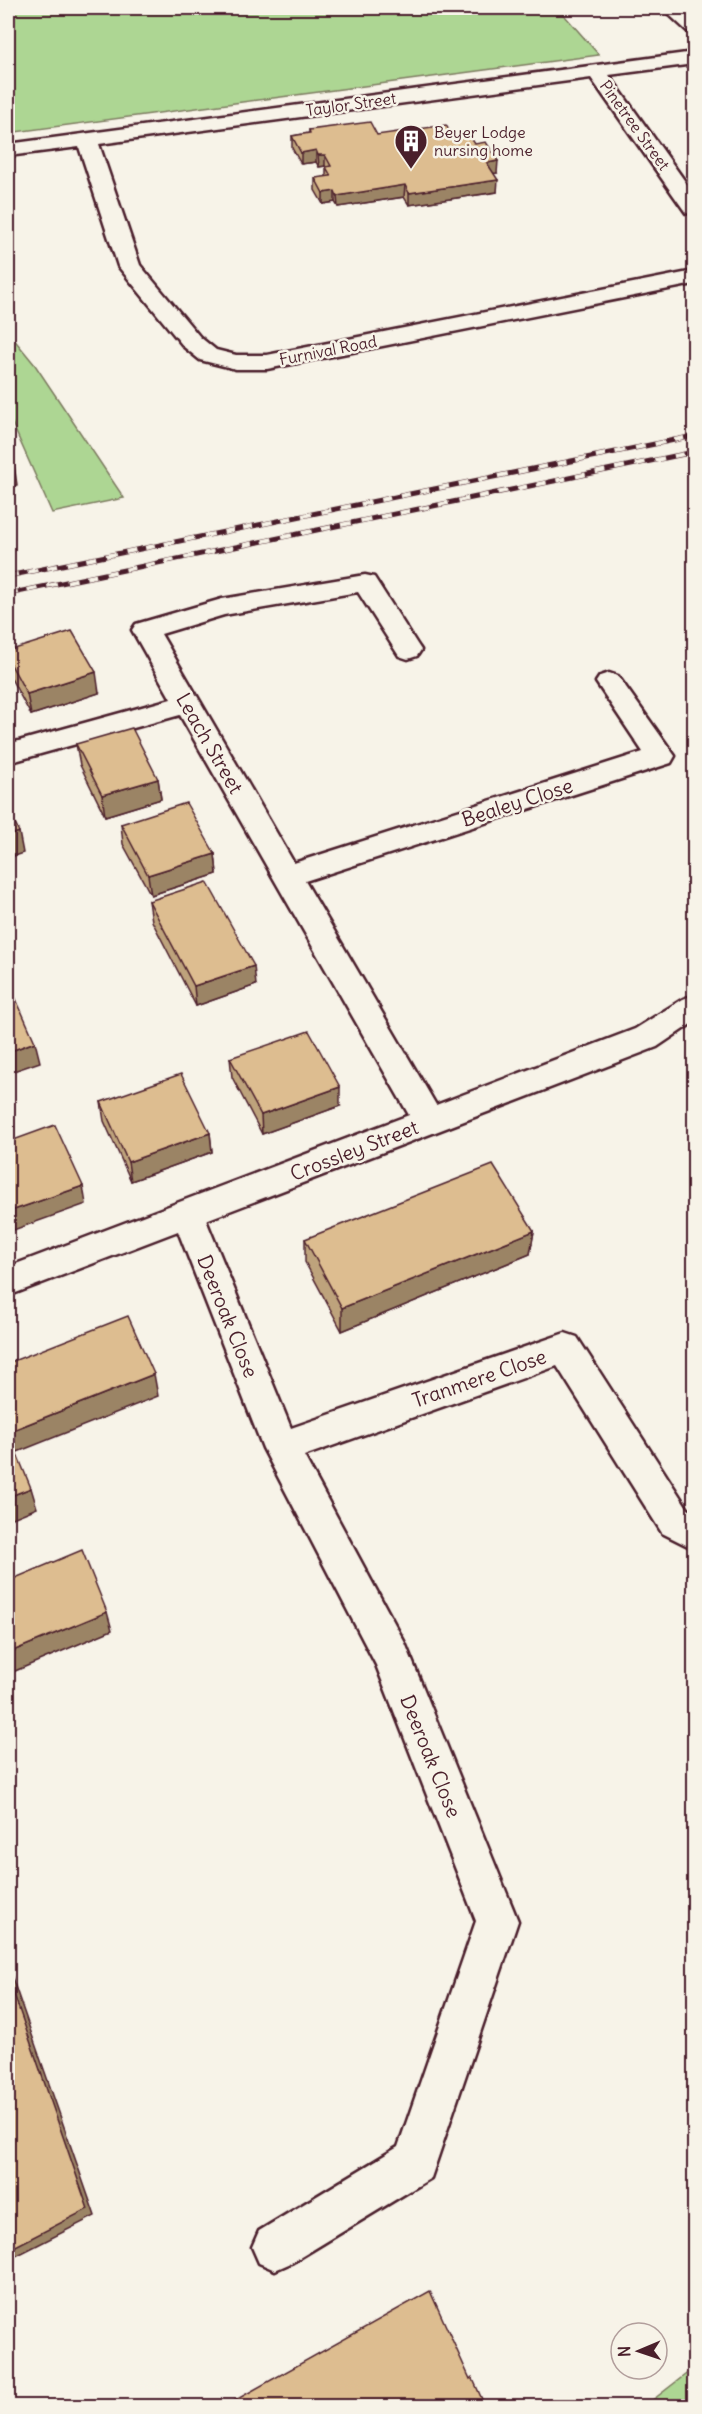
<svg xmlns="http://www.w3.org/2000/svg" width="702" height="2414" viewBox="0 0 702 2414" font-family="Delius,sans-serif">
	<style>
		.green { fill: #add693; stroke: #7c7a5f; stroke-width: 1.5 }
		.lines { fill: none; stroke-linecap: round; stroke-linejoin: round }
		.minor-casing { stroke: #4a1f2b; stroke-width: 5 }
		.minor { fill: #f7f3e8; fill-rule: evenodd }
		.rail-casing { stroke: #4a1f2b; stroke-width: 5 }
		.rail { stroke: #f7f3e8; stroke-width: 4; stroke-dasharray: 10; stroke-linecap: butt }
		.wall { fill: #bea37c; stroke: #4a1f2b; stroke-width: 1.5 }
		.shaded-wall { fill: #9b8465; stroke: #4a1f2b; stroke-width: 1.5 }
		.building { fill: #ddbd90; stroke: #4a1f2b; stroke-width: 1.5 }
		.labels { text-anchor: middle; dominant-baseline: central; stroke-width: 5; stroke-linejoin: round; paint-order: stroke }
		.far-street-label { font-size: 16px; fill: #4a1f2b; stroke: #f7f3e8 }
		.far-poi-label { font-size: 16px; fill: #4a1f2b; stroke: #f7f3e8; text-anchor: start }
		.street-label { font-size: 20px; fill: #4a1f2b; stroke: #f7f3e8 }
	</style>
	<rect width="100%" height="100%" fill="#f7f3e8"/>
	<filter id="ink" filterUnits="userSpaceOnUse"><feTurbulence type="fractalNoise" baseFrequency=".0167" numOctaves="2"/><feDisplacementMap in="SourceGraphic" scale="12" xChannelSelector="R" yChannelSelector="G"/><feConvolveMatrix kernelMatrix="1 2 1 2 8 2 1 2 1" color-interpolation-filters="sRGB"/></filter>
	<g filter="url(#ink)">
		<!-- green -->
		<g class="green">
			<path d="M 8,8 L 558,8 L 599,55 L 8,133 Z"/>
			<path d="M 8,332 L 35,365 L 124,498 L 52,513 L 8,414 Z"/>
			<path d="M 694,2368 L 694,2406 L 645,2406 Z"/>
		</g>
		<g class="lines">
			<!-- minor casing -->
			<g class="minor-casing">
				<g id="minor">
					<path d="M 662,8 L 682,8 L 694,18 L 694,33 L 687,31 Z"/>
					<path d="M 694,52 L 694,64 L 609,75 L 694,194 L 694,214 L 686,213 L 591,78 L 99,144 L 140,265 L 200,337 L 216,350 L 236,355 L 267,355 L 694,271 L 694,284 L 267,369 L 236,369 L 200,360 L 184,347 L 118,266 L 79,147 L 8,156 L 8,144 Z"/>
					<path d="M 365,575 L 374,577 L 417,644 L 421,650 L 417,656 L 408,659 L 399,656 L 358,592 L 224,615 L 161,634 L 294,863 L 643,752 L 596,682 L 600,676 L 609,673 L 618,676 L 675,756 L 671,763 L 305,881 L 436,1105 L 635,1029 L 683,999 L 694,995 L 694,1022 L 657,1047 L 206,1220 L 291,1428 L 565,1333 L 577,1337 L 688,1509 L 694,1513 L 694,1549 L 662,1533 L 557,1366 L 304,1456 L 405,1643 L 518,1921 L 431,2178 L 291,2263 L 275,2270 L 259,2263 L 252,2247 L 259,2231 L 398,2147 L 476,1921 L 376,1665 L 263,1448 L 178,1231 L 8,1296 L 8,1267 L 409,1115 L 180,715 L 8,763 L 8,744 L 171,699 L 132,630 L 136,624 L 222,599 Z"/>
				</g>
			</g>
			<!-- minor -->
			<use href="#minor" class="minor"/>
			<!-- rail casing -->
			<g class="rail-casing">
				<g id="rail">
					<path d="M 8,576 L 694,436"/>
					<path d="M 8,594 L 694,452"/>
				</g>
			</g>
			<!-- rail -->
			<use href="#rail" class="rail"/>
		</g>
		<!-- wall -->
		<g class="wall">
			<path d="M 309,130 L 377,135 L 451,134 L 475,144 L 497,173 L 494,173 L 497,192 L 409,205 L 404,197 L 338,207 L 335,202 L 323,204 L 315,190 L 315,178 L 326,177 L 326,168 L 325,166 L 319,167 L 316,162 L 301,164 L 292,148 L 292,136 L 309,133 Z"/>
			<path d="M 8,651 L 99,693 L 31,715 L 8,673 Z"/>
			<path d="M 76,744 L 158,779 L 161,799 L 105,816 L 80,765 Z"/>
			<path d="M 121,824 L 215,854 L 217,874 L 151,895 L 123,844 Z"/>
			<path d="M 149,901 L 256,985 L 196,1006 L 152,921 Z"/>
			<path d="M 230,1058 L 340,1106 L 262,1134 L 232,1077 Z"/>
			<path d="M 101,1102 L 210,1133 L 212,1152 L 131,1181 L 104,1121 Z"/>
			<path d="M 534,1231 L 530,1254 L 342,1331 L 305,1262 L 305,1239 Z"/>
		</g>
		<!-- shaded-wall -->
		<g class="shaded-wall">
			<path d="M 316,150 L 316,162 L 301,164 L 301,153 Z"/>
			<path d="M 318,155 L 325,155 L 325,166 L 319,167 Z"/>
			<path d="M 498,161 L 497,173 L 486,174 L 487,163 Z"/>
			<path d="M 498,180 L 497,192 L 409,205 L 409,193 Z"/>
			<path d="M 405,185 L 404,197 L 338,207 L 337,196 Z"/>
			<path d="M 335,191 L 335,202 L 323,204 L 323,193 Z"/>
			<path d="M 13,458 L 17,485 L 8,487 L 8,459 Z"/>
			<path d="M 96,672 L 99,693 L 31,715 L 27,694 Z"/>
			<path d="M 158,779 L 161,799 L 105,816 L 102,795 Z"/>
			<path d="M 19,832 L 23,853 L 8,858 L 8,836 Z"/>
			<path d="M 215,854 L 217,874 L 151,895 L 148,875 Z"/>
			<path d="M 254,966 L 256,985 L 196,1006 L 194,986 Z"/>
			<path d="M 35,1042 L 40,1062 L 8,1073 L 8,1052 Z"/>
			<path d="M 340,1087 L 340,1106 L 262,1134 L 261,1115 Z"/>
			<path d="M 210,1133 L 212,1152 L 131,1181 L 128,1162 Z"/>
			<path d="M 83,1186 L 86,1204 L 8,1232 L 8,1212 Z"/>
			<path d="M 534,1231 L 530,1254 L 342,1331 L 342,1308 Z"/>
			<path d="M 154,1374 L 158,1396 L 15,1453 L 8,1432 Z"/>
			<path d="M 31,1488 L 37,1508 L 8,1520 L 8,1497 Z"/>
			<path d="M 107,1612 L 112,1630 L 8,1674 L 8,1653 Z"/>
			<path d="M 8,1966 L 95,2216 L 8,2260 Z"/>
		</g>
		<!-- building -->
		<g class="building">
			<path d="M 370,122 L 377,135 L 446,125 L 451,134 L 467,132 L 475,144 L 486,142 L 498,161 L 487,163 L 498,180 L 409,193 L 405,185 L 337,196 L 335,191 L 323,193 L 315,178 L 331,176 L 326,167 L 331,166 L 325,155 L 318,155 L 316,150 L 301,153 L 292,136 L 310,133 L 309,130 Z"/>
			<path d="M 8,445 L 13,458 L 8,459 Z"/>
			<path d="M 72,631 L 96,672 L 27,694 L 8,659 L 8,651 Z"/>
			<path d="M 132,728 L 158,779 L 102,795 L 76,744 Z"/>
			<path d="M 186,803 L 215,854 L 148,875 L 121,824 Z"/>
			<path d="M 8,809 L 19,832 L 8,836 Z"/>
			<path d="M 207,882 L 254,966 L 194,986 L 149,901 Z"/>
			<path d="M 8,981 L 35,1042 L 8,1052 Z"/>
			<path d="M 309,1031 L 340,1087 L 261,1115 L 230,1058 Z"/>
			<path d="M 181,1074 L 210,1133 L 128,1162 L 101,1102 Z"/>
			<path d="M 55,1125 L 83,1186 L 8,1212 L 8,1142 Z"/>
			<path d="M 493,1165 L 534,1231 L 342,1308 L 305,1239 Z"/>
			<path d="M 128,1316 L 154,1374 L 8,1432 L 31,1488 L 8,1497 L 8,1363 Z"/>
			<path d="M 82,1550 L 107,1612 L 8,1653 L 8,1581 Z"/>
			<path d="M 8,1977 L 88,2209 L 8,2250 Z"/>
			<path d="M 430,2291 L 470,2379 L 472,2377 L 485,2406 L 424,2406 L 424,2405 L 421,2406 L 225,2406 Z"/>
		</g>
	</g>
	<!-- icons -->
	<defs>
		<g id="building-pin" transform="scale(1.725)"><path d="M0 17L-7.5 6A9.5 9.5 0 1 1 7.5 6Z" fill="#4a1f2b" stroke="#f7f3e8"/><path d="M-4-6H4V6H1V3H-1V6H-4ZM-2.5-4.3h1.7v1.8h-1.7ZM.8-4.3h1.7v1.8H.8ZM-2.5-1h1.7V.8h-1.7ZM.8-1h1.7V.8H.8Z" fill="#fff"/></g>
	</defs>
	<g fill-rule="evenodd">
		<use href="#building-pin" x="411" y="141"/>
	</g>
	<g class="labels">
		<!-- far-street labels -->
		<g class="far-street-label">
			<text transform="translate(351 104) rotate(-8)">Taylor Street</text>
			<text transform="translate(635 125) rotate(54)">Pinetree Street</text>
			<text transform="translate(328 350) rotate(-11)">Furnival Road</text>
		</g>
		<!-- far-poi labels -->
		<g class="far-poi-label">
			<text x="434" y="132">Beyer Lodge<tspan x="434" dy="18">nursing home</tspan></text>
		</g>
		<!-- street labels -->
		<g class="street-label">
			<text transform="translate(210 743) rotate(60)">Leach Street</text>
			<text transform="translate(517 802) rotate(-18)">Bealey Close</text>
			<text transform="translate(354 1150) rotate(-21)">Crossley Street</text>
			<text transform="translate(228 1316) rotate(68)">Deeroak Close</text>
			<text transform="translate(479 1378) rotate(-19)">Tranmere Close</text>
			<text transform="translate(431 1756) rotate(68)">Deeroak Close</text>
		</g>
	</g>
	<!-- margin -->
	<rect width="702" height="2414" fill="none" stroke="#f7f3e8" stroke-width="30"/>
	<rect x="15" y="15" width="672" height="2384" fill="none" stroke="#4a1f2b" stroke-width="2" filter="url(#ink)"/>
	<!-- north arrow -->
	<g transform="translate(639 2351) rotate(268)"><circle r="28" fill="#f7f3e8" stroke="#b29e9c" stroke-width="1.5"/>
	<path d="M0-4.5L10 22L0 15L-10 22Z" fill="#4a1f2b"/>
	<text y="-9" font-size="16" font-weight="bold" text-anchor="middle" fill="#4a1f2b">N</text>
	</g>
</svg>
